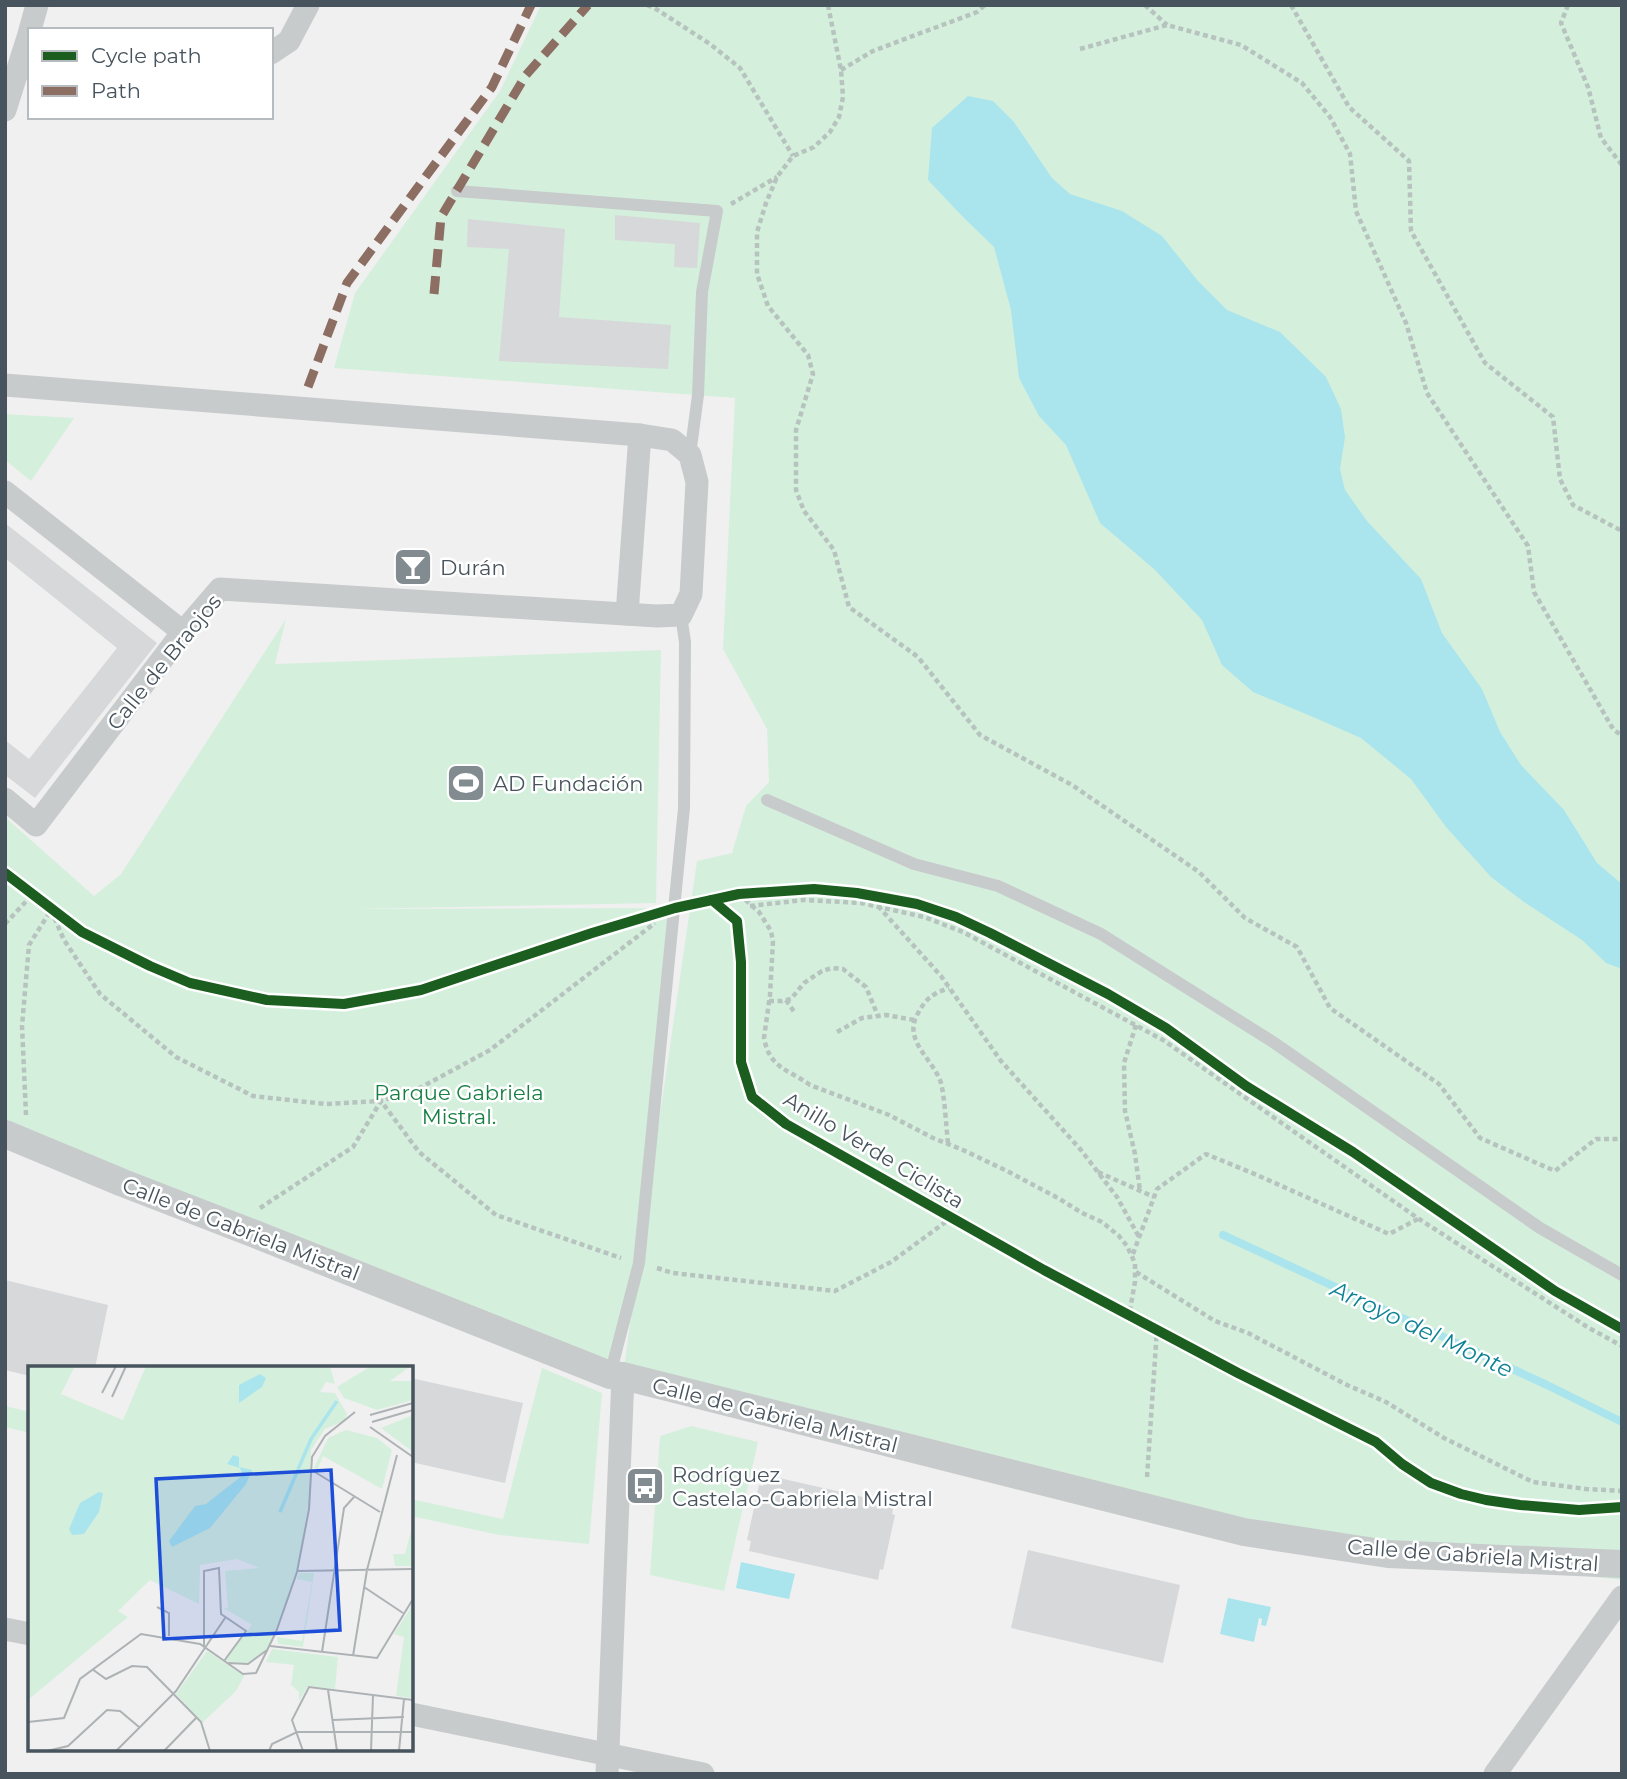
<svg xmlns="http://www.w3.org/2000/svg" width="1627" height="1779" viewBox="0 0 1627 1779" font-family="Montserrat,sans-serif">
	<style>
		.green { fill: #d5efdd }
		.water { fill: #aae5ed }
		.lines { fill: none; stroke-linecap: round; stroke-linejoin: round }
		.stream { stroke: #aae5ed; stroke-width: 8 }
		.building { fill: #d7d8d9 }
		.path { stroke: #b6c3be; stroke-width: 4.5; stroke-dasharray: 5 3.5; stroke-linecap: butt }
		.service { stroke: #c8cbcc; stroke-width: 12 }
		.minor { stroke: #c8cbcc; stroke-width: 23 }
		.tertiary { stroke: #c8cbcc; stroke-width: 28 }
		.quiet { stroke: #8d6e63; stroke-width: 9; stroke-dasharray: 18 9; stroke-linecap: butt }
		.cycleway-casing { stroke: #fff; stroke-width: 15 }
		.cycleway { stroke: #1b5e20; stroke-width: 10 }
		.labels { text-anchor: middle; dominant-baseline: central; stroke-width: 5; stroke-linejoin: round; paint-order: stroke }
		.poi-label { font-size: 21px; fill: #47545d; stroke: #fff; text-anchor: start }
		.street-label { font-size: 21px; fill: #47545d; stroke: #fff }
		.park-label { font-size: 21px; fill: #177f42; stroke: #fff }
		.water-label { font-size: 23px; font-style: italic; fill: #0d8294; stroke: #fff }
		.inset-river { fill: none; stroke: #aae5ed; stroke-width: 3.5 }
		.inset-road { fill: none; stroke: #adb2b5; stroke-width: 2 }
		.view { fill: #1d4ed8; fill-opacity: 0.15; stroke: #1d4ed8; stroke-width: 3.5 }
		.inset-edge { fill: none; stroke: #47545d; stroke-width: 3.5 }
	</style>
	<rect width="100%" height="100%" fill="#f1f0f0"/>
	<!-- green -->
	<g class="green">
		<path d="M 541,5 L 1622,5 L 1622,1580 L 1388,1554 L 623,1376 L 636,1277 L 610,1375 L 5,1123 L 5,817 L 94,896 L 121,874 L 286,619 L 275,664 L 661,650 L 656,903 L 352,909 L 675,908 L 644,1224 L 697,861 L 732,853 L 746,806 L 769,782 L 767,729 L 723,649 L 735,398 L 334,368 L 355,293 L 500,91 Z"/>
		<path d="M 5,414 L 74,418 L 31,481 L 5,460 Z"/>
		<path d="M 542,1368 L 602,1393 L 589,1544 L 499,1535 L 411,1516 L 411,1499 L 503,1519 Z"/>
		<path d="M 5,1406 L 30,1412 L 30,1433 L 5,1427 Z"/>
		<path d="M 691,1426 L 758,1442 L 724,1591 L 650,1575 L 660,1436 Z"/>
	</g>
	<!-- water -->
	<g class="water">
		<path d="M 968,96 L 993,101 L 1014,122 L 1052,178 L 1070,194 L 1122,211 L 1162,236 L 1198,281 L 1227,310 L 1280,332 L 1326,377 L 1341,409 L 1345,437 L 1340,469 L 1345,490 L 1367,521 L 1421,579 L 1442,633 L 1482,689 L 1500,732 L 1521,765 L 1564,810 L 1597,863 L 1622,884 L 1622,969 L 1606,963 L 1582,940 L 1524,902 L 1491,877 L 1446,827 L 1411,779 L 1361,738 L 1313,717 L 1253,692 L 1222,665 L 1202,620 L 1154,569 L 1100,523 L 1066,445 L 1039,416 L 1019,378 L 1011,310 L 994,247 L 962,216 L 928,180 L 932,128 Z"/>
		<path d="M 741,1562 L 795,1574 L 789,1599 L 736,1588 Z"/>
		<path d="M 1228,1598 L 1271,1607 L 1266,1626 L 1261,1625 L 1262,1619 L 1259,1618 L 1254,1642 L 1220,1634 Z"/>
	</g>
	<g class="lines">
		<!-- stream -->
		<path class="stream" d="M 1223,1235 L 1547,1385 L 1622,1422"/>
	</g>
	<!-- building -->
	<g class="building">
		<path d="M 615,215 L 700,223 L 697,268 L 674,267 L 675,244 L 615,240 Z"/>
		<path d="M 468,219 L 565,229 L 559,317 L 671,325 L 668,369 L 499,361 L 509,249 L 467,247 Z"/>
		<path d="M 5,523 L 157,643 L 35,798 L 5,775 L 5,740 L 29,759 L 117,648 L 5,558 Z"/>
		<path d="M 5,1280 L 108,1305 L 95,1368 L 30,1368 L 30,1376 L 5,1370 Z"/>
		<path d="M 411,1378 L 523,1403 L 505,1483 L 411,1462 Z"/>
		<path d="M 766,1475 L 894,1504 L 892,1514 L 895,1515 L 883,1570 L 880,1569 L 878,1580 L 749,1551 L 751,1541 L 747,1540 L 759,1485 L 763,1486 Z"/>
		<path d="M 1028,1550 L 1180,1585 L 1163,1663 L 1011,1628 Z"/>
	</g>
	<g class="lines">
		<!-- path -->
		<g class="path">
			<path d="M 647,5 L 656,9 L 710,44 L 740,68 L 793,156"/>
			<path d="M 828,5 L 841,70 L 843,97 L 839,117 L 830,132 L 814,147 L 793,156 L 777,177 L 766,203 L 757,232 L 757,274 L 768,306 L 808,355 L 813,374 L 796,430 L 796,490 L 804,511 L 834,550 L 849,607 L 918,657 L 980,735 L 1072,785 L 1199,872 L 1245,918 L 1297,947 L 1330,1008 L 1439,1084 L 1480,1138 L 1555,1171 L 1596,1139 L 1622,1139"/>
			<path d="M 1145,5 L 1167,25"/>
			<path d="M 1291,5 L 1349,107 L 1409,161 L 1411,231 L 1485,363 L 1553,417 L 1560,479 L 1573,505 L 1622,531"/>
			<path d="M 1568,5 L 1561,23 L 1588,87 L 1601,138 L 1622,165"/>
			<path d="M 1080,49 L 1167,25 L 1241,45 L 1302,83 L 1330,117 L 1350,154 L 1356,211 L 1406,323 L 1427,393 L 1528,546 L 1534,592 L 1613,729 L 1622,736"/>
			<path d="M 841,70 L 873,51 L 977,12 L 985,5"/>
			<path d="M 731,204 L 777,177"/>
			<path d="M 739,894 L 759,912 L 771,931 L 773,941 L 770,995 L 764,1038 C 770,1069 788,1069 810,1085 L 889,1115 L 933,1138 L 963,1150 L 1009,1172 L 1058,1198 L 1082,1213 L 1102,1222 L 1119,1236 L 1127,1246 L 1135,1263 L 1135,1282 L 1129,1315"/>
			<path d="M 750,906 L 804,900 L 861,903 L 924,917 L 963,932 L 1163,1040 L 1419,1219 L 1589,1328 L 1622,1346"/>
			<path d="M 878,906 L 941,976 L 1001,1061 L 1081,1150 L 1117,1197 L 1139,1237"/>
			<path d="M 51,910 L 64,940 L 100,994 L 176,1057 L 253,1096 L 325,1104 L 381,1101 L 416,1090 L 490,1050 L 655,923"/>
			<path d="M 5,924 L 32,895"/>
			<path d="M 786,1000 L 795,1013"/>
			<path d="M 769,1001 L 782,1001 L 791,999 L 804,983 L 822,971 L 832,968 L 843,969 L 866,987 L 878,1016"/>
			<path d="M 1136,1025 L 1124,1063 L 1125,1111 L 1135,1154 L 1140,1191"/>
			<path d="M 837,1032 L 862,1018 L 886,1015 L 914,1020"/>
			<path d="M 26,1115 L 22,1026 L 29,945 L 51,910"/>
			<path d="M 948,1143 C 946,1126 945,1099 941,1083 C 934,1060 903,1041 917,1015 C 926,998 932,994 949,988"/>
			<path d="M 1098,1172 L 1154,1197"/>
			<path d="M 260,1208 L 353,1147 L 381,1101 L 419,1152 L 496,1215 L 621,1258"/>
			<path d="M 1133,1254 L 1157,1189 L 1206,1154 L 1257,1175 L 1389,1234 L 1418,1219"/>
			<path d="M 657,1268 L 673,1273 L 835,1291 L 891,1262 L 951,1218"/>
			<path d="M 1136,1272 L 1215,1321 L 1248,1333 L 1347,1385 L 1386,1402 L 1444,1438 L 1533,1482 L 1586,1489 L 1622,1491"/>
			<path d="M 1147,1477 L 1157,1329"/>
		</g>
		<!-- service -->
		<g class="service">
			<path d="M 457,191 L 717,211 L 702,292 L 698,395 L 690,455"/>
			<path d="M 767,800 L 914,864 L 998,886 L 1101,934 L 1273,1042 L 1540,1228 L 1622,1275"/>
			<path d="M 610,1375 L 639,1263 L 684,808 L 685,642 L 681,615"/>
		</g>
		<!-- minor -->
		<g class="minor">
			<path d="M 30,30 L 37,5"/>
			<path d="M 271,53 L 289,41 L 308,5"/>
			<path d="M 5,110 L 30,31"/>
			<path d="M 5,385 L 640,435 L 672,440 L 690,455 L 697,482 L 691,594 L 681,615 L 657,616 L 220,589 L 183,632 L 36,825 L 5,799"/>
			<path d="M 5,492 L 183,632"/>
			<path d="M 627,614 L 640,435"/>
			<path d="M 5,1629 L 30,1634"/>
			<path d="M 411,1714 L 703,1774"/>
			<path d="M 607,1774 L 623,1376"/>
			<path d="M 1495,1774 L 1622,1597"/>
		</g>
		<!-- tertiary -->
		<path class="tertiary" d="M 5,1134 L 123,1183 L 255,1234 L 610,1375 L 623,1376 L 1244,1532 L 1388,1554 L 1622,1564"/>
		<!-- quiet -->
		<g class="quiet">
			<path d="M 434,294 L 441,217 L 526,75 L 588,5"/>
			<path d="M 308,387 L 347,283 L 492,87 L 531,5"/>
		</g>
		<!-- cycleway casing -->
		<g class="cycleway-casing">
			<g id="cycleway">
				<path d="M 5,873 L 82,932 L 150,966 L 190,983 L 267,1000 L 344,1004 L 421,990 L 592,933 L 675,908 L 712,900 L 737,921 L 741,962 L 741,1062 L 752,1097 L 786,1124 L 1044,1270 L 1238,1373 L 1376,1442 L 1402,1464 L 1431,1483 L 1461,1494 L 1486,1500 L 1520,1505 L 1579,1510 L 1622,1507"/>
				<path d="M 712,900 L 739,894 L 814,889 L 857,893 L 917,904 L 956,917 L 990,933 L 1108,994 L 1166,1028 L 1246,1086 L 1353,1152 L 1555,1291 L 1622,1329"/>
			</g>
		</g>
		<!-- cycleway -->
		<use href="#cycleway" class="cycleway"/>
	</g>
	<!-- icons -->
	<defs>
		<g id="bar-square" transform="scale(2.0125)"><rect x="-9" y="-9" width="18" height="18" rx="4" fill="#828b90" stroke="#fff"/><path d="M-6-5H6L.8 .8V4.5H3.5V6h-7V4.5H-.8V.8Z" fill="#fff"/></g>
		<g id="stadium-square" transform="scale(2.0125)"><rect x="-9" y="-9" width="18" height="18" rx="4" fill="#828b90" stroke="#fff"/><path d="M0-5a6.5 5 0 1 0 0 10a6.5 5 0 1 0 0-10ZM-3.5-1.8h7v3.6h-7Z" fill="#fff"/></g>
		<g id="bus-square" transform="scale(2.0125)"><rect x="-9" y="-9" width="18" height="18" rx="4" fill="#828b90" stroke="#fff"/><path d="M-5-6H5V4H4V6H2V4H-2V6H-4V4H-5ZM-3.5-4V0h7V-4ZM-3.5 1.2v1.5H-2V1.2ZM2 1.2v1.5H3.5V1.2Z" fill="#fff"/></g>
	</defs>
	<g fill-rule="evenodd">
		<use href="#bar-square" x="413" y="567"/>
		<use href="#stadium-square" x="466" y="783"/>
		<use href="#bus-square" x="645" y="1486"/>
	</g>
	<g class="labels">
		<!-- poi labels -->
		<g class="poi-label">
			<text x="440" y="567">Durán</text>
			<text x="493" y="783">AD Fundación</text>
			<text x="672" y="1474">Rodríguez<tspan x="672" dy="24">Castelao-Gabriela Mistral</tspan></text>
		</g>
		<!-- street labels -->
		<g class="street-label">
			<text transform="translate(164 662) rotate(-51)">Calle de Braojos</text>
			<text transform="translate(874 1150) rotate(31)">Anillo Verde Ciclista</text>
			<text transform="translate(241 1229) rotate(21)">Calle de Gabriela Mistral</text>
			<text transform="translate(775 1415) rotate(14)">Calle de Gabriela Mistral</text>
			<text transform="translate(1473 1555) rotate(4)">Calle de Gabriela Mistral</text>
		</g>
		<!-- park labels -->
		<g class="park-label">
			<text x="459" y="1092">Parque Gabriela<tspan x="459" dy="24">Mistral.</tspan></text>
		</g>
		<!-- water labels -->
		<g class="water-label">
			<text transform="translate(1422 1329) rotate(25)">Arroyo del Monte</text>
		</g>
	</g>
	<!-- overview -->
	<g transform="translate(28 1366)">
		<rect width="385" height="385" fill="#f1f0f0"/>
		<path d="M 0,0 L 47,0 L 33,28 L 95,54 L 118,0 L 302,0 L 307,18 L 298,16 L 292,26 L 307,27 L 319,48 L 316,55 L 297,63 L 283,84 L 282,128 L 269,206 L 242,280 L 219,298 L 196,295 L 224,259 L 196,242 L 200,242 L 197,205 L 232,202 L 209,193 L 172,199 L 171,238 L 122,214 L 90,245 L 100,251 L 0,334 ZM 343,0 L 383,0 L 362,15 L 385,15 L 385,34 L 349,44 L 316,32 L 309,21 ZM 385,49 L 385,86 L 353,62 ZM 318,64 L 349,72 L 364,84 L 354,123 L 295,90 L 289,105 L 286,102 L 300,72 ZM 385,157 L 385,200 L 367,200 L 365,188 L 377,188 ZM 271,207 L 286,207 L 275,281 L 250,278 L 249,271 L 274,275 L 284,216 L 269,213 ZM 385,238 L 385,332 L 368,330 L 376,271 L 366,268 ZM 244,283 L 310,291 L 307,323 L 280,320 L 271,335 L 271,326 L 263,319 L 266,299 L 238,296 ZM 179,285 L 216,310 L 208,325 L 174,357 L 148,328 Z" fill="#d5efdd"/>
		<path d="M 232,8 L 238,12 L 234,21 L 211,37 L 211,19 ZM 205,89 L 211,91 L 211,101 L 224,104 L 218,118 L 182,162 L 144,181 L 141,175 L 167,140 L 178,138 L 215,109 L 212,102 L 199,98 ZM 71,126 L 75,127 L 71,146 L 56,168 L 44,169 L 41,163 L 52,137 Z" fill="#aae5ed"/>
		<path class="inset-river" d="M 252,146 L 283,73 L 309,35"/>
		<path class="inset-road" d="M 74,27 L 88,0M 84,31 L 98,0M 342,49 L 385,37M 344,56 L 385,44M 342,61 L 385,91M 282,103 L 352,146M 269,205 L 385,203M 336,221 L 375,247M 129,241 L 141,247 L 141,270M 242,280 L 349,292 L 385,233M 176,281 L 176,205 L 191,202 L 193,248 L 218,265 L 196,295M 294,286 L 316,142 L 326,131M 325,290 L 339,204 L 369,89M 200,297 L 220,298 L 239,284M 64,303 L 78,313 L 104,300 L 119,301 L 173,356 L 182,385M 300,324 L 309,385M 305,354 L 376,351M 0,356 L 36,352 L 52,313 L 113,268 L 172,278 L 215,308 L 228,307 L 248,266 L 269,206 L 281,143 L 284,91 L 297,70 L 327,46M 19,385 L 40,380 L 79,344 L 92,345 L 111,361M 88,385 L 148,325 L 197,252M 136,385 L 168,352M 241,385 L 244,378 L 269,366 L 385,366M 275,385 L 264,354 L 281,321 L 385,334M 343,385 L 345,329M 371,385 L 376,333"/>
		<path class="view" d="M 303,104 L 312,264 L 136,273 L 128,113 Z"/>
		<rect width="385" height="385" class="inset-edge"/>
	</g>
	<!-- border -->
	<rect width="1627" height="1779" fill="none" stroke="#47545d" stroke-width="14"/>
	<!-- legend -->
	<rect x="28" y="28" width="245" height="91" fill="#ffffff" stroke="#b5bbbe" stroke-width="2"/>
	<rect x="42" y="51" width="35" height="10" fill="#1b5e20" stroke="#b5bbbe" stroke-width="2"/>
	<text x="91" y="63" font-size="21" fill="#47545d">Cycle path</text>
	<rect x="42" y="86" width="35" height="10" fill="#8d6e63" stroke="#b5bbbe" stroke-width="2"/>
	<text x="91" y="98" font-size="21" fill="#47545d">Path</text>
</svg>
